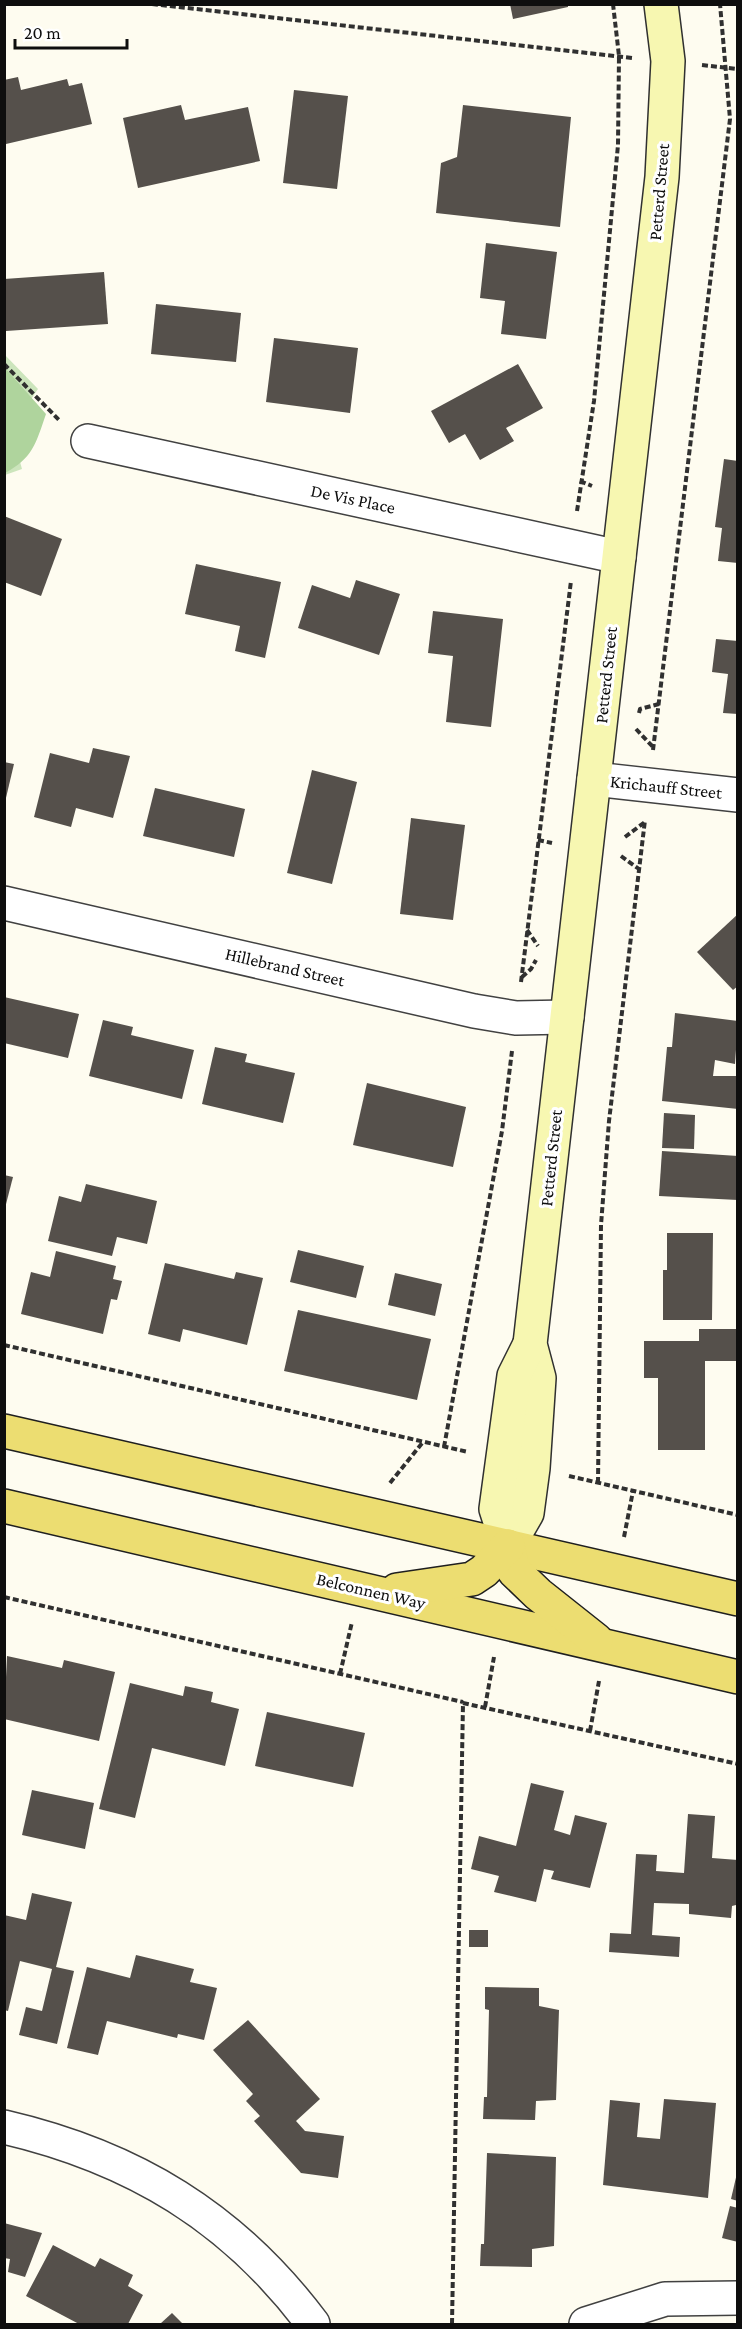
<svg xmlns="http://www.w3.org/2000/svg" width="742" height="2329" viewBox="0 0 742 2329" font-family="'Crimson Pro',serif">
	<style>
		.green { fill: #cce5bc }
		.forest { fill: #afd49d }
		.building { fill: #55504b }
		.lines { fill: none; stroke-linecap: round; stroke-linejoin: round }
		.street-casing { stroke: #414141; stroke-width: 36 }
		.secondary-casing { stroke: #303030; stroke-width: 36 }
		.primary-casing { stroke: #1f1f1f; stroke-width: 36 }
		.path { stroke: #303030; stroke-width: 4; stroke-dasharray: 6 3; stroke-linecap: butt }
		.street { stroke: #fff; stroke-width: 33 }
		.secondary { stroke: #f7f7b1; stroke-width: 33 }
		.primary { stroke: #ecdd71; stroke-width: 33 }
		.labels { text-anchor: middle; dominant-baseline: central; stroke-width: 6; stroke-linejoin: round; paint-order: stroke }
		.street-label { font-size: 18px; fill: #0e0e0e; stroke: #fff }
	</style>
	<rect width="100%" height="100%" fill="#fefcf0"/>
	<!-- green -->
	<path class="green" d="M 4,354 L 38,389 C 20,413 14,441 22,469 L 5,475 Z"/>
	<!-- forest -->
	<path class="forest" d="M 5,368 L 46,414 C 36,443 33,458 5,473 Z"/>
	<!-- building -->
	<g class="building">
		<path d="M 510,4 L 568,4 L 568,7 L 513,19 Z"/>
		<path d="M 18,77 L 21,90 L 67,79 L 69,86 L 82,83 L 92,124 L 6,144 L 4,80 Z"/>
		<path d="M 294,90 L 348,96 L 337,189 L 283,183 Z"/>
		<path d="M 181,105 L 185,120 L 248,107 L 260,161 L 138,188 L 123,118 Z"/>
		<path d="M 463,105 L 571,117 L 560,227 L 436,213 L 441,163 L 457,157 Z"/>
		<path d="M 486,243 L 557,252 L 546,339 L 501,334 L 505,301 L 480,298 Z"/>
		<path d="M 104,272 L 108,324 L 6,331 L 4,279 Z"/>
		<path d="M 156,304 L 241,313 L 236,362 L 151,354 Z"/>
		<path d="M 274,338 L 358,348 L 350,413 L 266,402 Z"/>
		<path d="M 518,364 L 543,408 L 506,428 L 514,441 L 480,460 L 465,434 L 449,443 L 431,411 Z"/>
		<path d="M 724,459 L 738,461 L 738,563 L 718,561 L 722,528 L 715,527 Z"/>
		<path d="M 4,516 L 62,539 L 41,596 L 4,582 Z"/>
		<path d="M 196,564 L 281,582 L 265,658 L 235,651 L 240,626 L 185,614 Z"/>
		<path d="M 356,580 L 400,594 L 379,655 L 298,628 L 312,585 L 350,598 Z"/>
		<path d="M 433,611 L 503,619 L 491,727 L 446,722 L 453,656 L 428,653 Z"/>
		<path d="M 716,639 L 738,641 L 738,714 L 723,713 L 728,674 L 712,672 Z"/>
		<path d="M 93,748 L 130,756 L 113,818 L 76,808 L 71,827 L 34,817 L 50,753 L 89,763 Z"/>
		<path d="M 4,762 L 14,764 L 5,802 L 4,802 Z"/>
		<path d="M 312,770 L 357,782 L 332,884 L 287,873 Z"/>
		<path d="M 155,788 L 245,809 L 234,857 L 143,836 Z"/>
		<path d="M 411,818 L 465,825 L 453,920 L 400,914 Z"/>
		<path d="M 738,914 L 738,986 L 733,990 L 697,952 Z"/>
		<path d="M 4,997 L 79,1014 L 68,1058 L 4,1043 Z"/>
		<path d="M 675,1013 L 738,1021 L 735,1064 L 715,1060 L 713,1076 L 738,1076 L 738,1109 L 662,1101 L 667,1047 L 672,1047 Z"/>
		<path d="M 103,1020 L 133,1027 L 131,1035 L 194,1050 L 182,1099 L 89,1076 Z"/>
		<path d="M 215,1047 L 247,1054 L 245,1062 L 295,1073 L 283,1123 L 202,1104 Z"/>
		<path d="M 367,1083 L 466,1107 L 453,1167 L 353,1145 Z"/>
		<path d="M 664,1113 L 695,1115 L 694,1149 L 662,1148 Z"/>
		<path d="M 662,1151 L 738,1156 L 738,1200 L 659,1196 Z"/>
		<path d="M 4,1175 L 13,1177 L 5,1208 L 4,1207 Z"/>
		<path d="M 86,1184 L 157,1201 L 147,1244 L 117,1237 L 112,1256 L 48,1241 L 59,1196 L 81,1202 Z"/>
		<path d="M 667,1233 L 713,1233 L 712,1320 L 663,1320 L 663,1270 L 667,1270 Z"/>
		<path d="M 298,1250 L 364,1266 L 356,1298 L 290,1282 Z"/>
		<path d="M 56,1251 L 116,1266 L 113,1279 L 122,1281 L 117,1300 L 111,1299 L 103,1334 L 21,1314 L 31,1272 L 50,1277 Z"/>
		<path d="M 165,1263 L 234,1279 L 236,1272 L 263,1278 L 247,1345 L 183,1329 L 180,1342 L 148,1334 Z"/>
		<path d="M 395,1273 L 442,1284 L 435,1316 L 388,1305 Z"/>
		<path d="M 298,1310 L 431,1339 L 417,1400 L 284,1371 Z"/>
		<path d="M 699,1329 L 738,1329 L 738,1361 L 705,1361 L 705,1450 L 658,1450 L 658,1378 L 644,1378 L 644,1341 L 699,1341 Z"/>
		<path d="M 7,1656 L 62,1668 L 64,1660 L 115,1672 L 99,1741 L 4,1719 Z"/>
		<path d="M 130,1683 L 183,1696 L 185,1686 L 213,1692 L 211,1702 L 239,1709 L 225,1766 L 152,1748 L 135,1818 L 99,1809 Z"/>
		<path d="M 267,1712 L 365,1733 L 353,1787 L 255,1766 Z"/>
		<path d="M 531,1783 L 564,1791 L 554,1830 L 570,1835 L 575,1815 L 607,1823 L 590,1888 L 551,1879 L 554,1871 L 544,1869 L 536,1902 L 494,1892 L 499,1876 L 471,1869 L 479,1836 L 516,1846 Z"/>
		<path d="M 32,1790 L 94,1803 L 85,1849 L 22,1835 Z"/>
		<path d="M 688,1814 L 715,1816 L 712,1858 L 738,1860 L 736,1905 L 732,1906 L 731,1918 L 689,1914 L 689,1904 L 654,1903 L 652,1935 L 680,1937 L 679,1957 L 609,1952 L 610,1933 L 631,1934 L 636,1854 L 657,1855 L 656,1871 L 684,1873 Z"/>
		<path d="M 32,1893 L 72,1902 L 56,1967 L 74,1971 L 57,2044 L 19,2035 L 26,2007 L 42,2011 L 52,1969 L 20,1961 L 8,2011 L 4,2010 L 4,1915 L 26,1920 Z"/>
		<rect x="469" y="1930" width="19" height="17"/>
		<path d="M 136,1955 L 194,1969 L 190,1982 L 217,1988 L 204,2040 L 178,2034 L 177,2038 L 107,2021 L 98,2055 L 67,2048 L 87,1967 L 130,1978 Z"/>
		<path d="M 485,1987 L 539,1988 L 539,2006 L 559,2010 L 556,2100 L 536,2101 L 535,2120 L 483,2119 L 484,2097 L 487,2097 L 489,2010 L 485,2009 Z"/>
		<path d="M 248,2020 L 320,2099 L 296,2121 L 305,2131 L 344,2136 L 338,2178 L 301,2173 L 254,2121 L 260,2116 L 246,2101 L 253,2094 L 213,2050 Z"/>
		<path d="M 664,2099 L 716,2103 L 708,2198 L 603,2185 L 610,2100 L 640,2103 L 637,2137 L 660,2139 Z"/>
		<path d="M 487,2153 L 556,2157 L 554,2246 L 532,2249 L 532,2267 L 480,2266 L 481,2244 L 484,2244 Z"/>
		<path d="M 737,2173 L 738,2173 L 738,2201 L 731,2199 Z"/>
		<path d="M 730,2206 L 738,2208 L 738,2242 L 722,2238 Z"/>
		<path d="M 4,2223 L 42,2233 L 25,2277 L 8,2272 L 10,2259 L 4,2258 Z"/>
		<path d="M 53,2245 L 95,2267 L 100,2258 L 133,2275 L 128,2286 L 143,2295 L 128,2324 L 79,2324 L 26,2296 Z"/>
		<path d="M 172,2313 L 183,2324 L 160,2324 Z"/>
	</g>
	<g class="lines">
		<!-- street casing -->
		<g class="street-casing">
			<g id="street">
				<path d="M 88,441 L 619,557"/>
				<path d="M 594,779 L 738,795"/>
				<path d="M 4,903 L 474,1011 L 516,1018 L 567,1017"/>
				<path d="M 4,2127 C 133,2157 233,2217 313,2324"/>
				<path d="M 586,2324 L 665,2299 L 738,2298"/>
			</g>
		</g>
		<!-- secondary casing -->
		<g class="secondary-casing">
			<g id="secondary">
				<path d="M 508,1546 L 527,1513 L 533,1468 L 539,1378 L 530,1344 L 662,177 L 668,61 L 661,4"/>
				<path d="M 508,1546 L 496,1509 L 514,1376 L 530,1344"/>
			</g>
		</g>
		<!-- primary casing -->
		<g class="primary-casing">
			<g id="primary">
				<path d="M 4,1431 L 738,1599"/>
				<path d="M 4,1506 L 738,1677"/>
				<path d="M 508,1546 L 514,1571 L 538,1594 L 596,1640"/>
				<path d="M 397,1590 L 472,1579 L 484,1571 L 508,1546"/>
			</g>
		</g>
		<!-- path -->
		<g class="path">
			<path d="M 152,4 L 632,58"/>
			<path d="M 702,65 L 738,69"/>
			<path d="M 4,364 L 60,421"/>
			<path d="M 580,481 L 592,486"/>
			<path d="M 577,511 L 594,401 L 618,145 L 619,56 L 613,4"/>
			<path d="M 639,713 L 640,709 L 659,704"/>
			<path d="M 636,729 L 653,747"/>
			<path d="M 653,750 L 730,119 L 720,4"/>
			<path d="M 625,837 L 645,822"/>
			<path d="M 538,840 L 552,843"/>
			<path d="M 621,856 L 639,869"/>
			<path d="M 527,930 L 538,946"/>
			<path d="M 522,977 L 531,969 L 536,960"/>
			<path d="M 521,982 L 571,581"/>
			<path d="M 4,1345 L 468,1452"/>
			<path d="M 444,1447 L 502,1131 L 512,1051"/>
			<path d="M 569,1476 L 738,1515"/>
			<path d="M 390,1483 L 423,1442"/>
			<path d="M 598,1483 L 601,1225 L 609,1121 L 645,820"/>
			<path d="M 624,1537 L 633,1491"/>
			<path d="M 4,1597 L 463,1702"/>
			<path d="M 340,1674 L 352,1622"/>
			<path d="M 485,1707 L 494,1657"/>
			<path d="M 590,1731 L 599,1681"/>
			<path d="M 452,2324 L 463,1703 L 738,1764"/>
		</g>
		<!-- street -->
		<use href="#street" class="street"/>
		<!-- secondary -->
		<use href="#secondary" class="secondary"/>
		<!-- primary -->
		<use href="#primary" class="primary"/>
	</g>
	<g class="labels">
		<!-- street labels -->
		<g class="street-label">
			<text transform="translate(659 192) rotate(-85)">Petterd Street</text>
			<text transform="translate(353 499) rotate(12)">De Vis Place</text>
			<text transform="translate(606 675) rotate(-84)">Petterd Street</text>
			<text transform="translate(666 787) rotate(6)">Krichauff Street</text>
			<text transform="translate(285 967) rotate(13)">Hillebrand Street</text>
			<text transform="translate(551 1158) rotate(-84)">Petterd Street</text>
			<text transform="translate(371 1591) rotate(13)">Belconnen Way</text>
		</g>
	</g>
	<!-- border -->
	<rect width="742" height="2329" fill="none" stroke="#0e0e0e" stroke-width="12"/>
	<!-- scale -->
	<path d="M15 39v9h112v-9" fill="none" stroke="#0e0e0e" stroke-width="3"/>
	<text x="24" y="39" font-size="18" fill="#0e0e0e" stroke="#ffffff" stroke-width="4.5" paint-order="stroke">20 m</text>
</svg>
